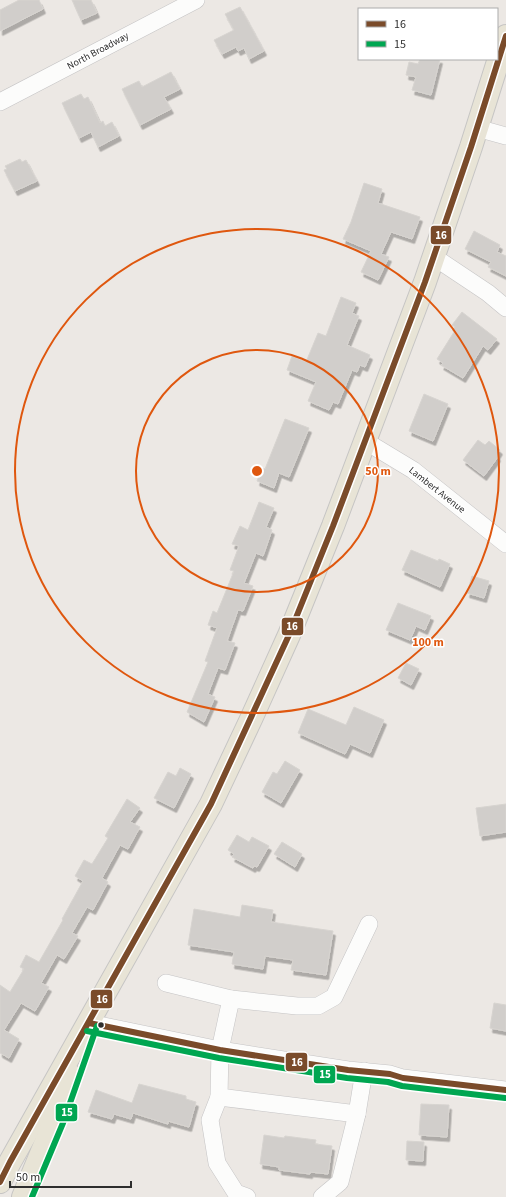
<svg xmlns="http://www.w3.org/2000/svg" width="506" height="1197" viewBox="0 0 506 1197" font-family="'Source Sans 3',sans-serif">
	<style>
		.building { fill: #d1cecb; stroke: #d7d4d0; filter: url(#shadow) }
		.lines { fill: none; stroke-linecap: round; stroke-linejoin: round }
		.minor-casing { stroke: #c5c4c5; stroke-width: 18 }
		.major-casing { stroke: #c6c5c4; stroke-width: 24 }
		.minor { stroke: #fcfcfb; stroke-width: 17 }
		.major { stroke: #e8e4d6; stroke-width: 22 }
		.bus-1-casing { stroke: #fff; stroke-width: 9 }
		.bus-2-casing { stroke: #fff; stroke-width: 9 }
		.bus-1 { stroke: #7a4b2a; stroke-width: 6 }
		.bus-2 { stroke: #00a651; stroke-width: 6 }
		.ring { fill: none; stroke: #df570e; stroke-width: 2 }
		.bus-dot { fill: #2e2e2e; stroke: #fff; stroke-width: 1.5 }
		.labels { text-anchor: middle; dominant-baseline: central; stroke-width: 3; stroke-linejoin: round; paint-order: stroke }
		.street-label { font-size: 10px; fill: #2e2e2e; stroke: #fff }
		.centre { fill: #df570e; stroke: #fff; stroke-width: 2 }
		.ring-label { font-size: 12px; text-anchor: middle; font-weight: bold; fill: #df570e; stroke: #fff; stroke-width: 3; stroke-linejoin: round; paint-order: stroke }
		.line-badge { stroke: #fff; stroke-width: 1.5 }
		.badge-label { font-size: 11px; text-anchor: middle; font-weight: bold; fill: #fff }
	</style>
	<defs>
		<filter id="shadow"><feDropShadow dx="2.5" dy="4.5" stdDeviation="0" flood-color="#0004"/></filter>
	</defs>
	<rect width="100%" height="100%" fill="#ece8e4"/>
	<!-- building -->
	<g class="building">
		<path d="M 19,0 L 39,0 L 43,9 L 0,31 L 0,10 Z"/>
		<path d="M 72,0 L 91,0 L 97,13 L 81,20 Z"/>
		<path d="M 240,7 L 264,51 L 249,59 L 244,48 L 238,51 L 236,47 L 222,54 L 214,40 L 234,30 L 225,14 Z"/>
		<path d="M 420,59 L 440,59 L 431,95 L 412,90 L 416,77 L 406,75 L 409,62 L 418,64 Z"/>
		<path d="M 171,72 L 180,89 L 164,97 L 171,109 L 140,125 L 122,89 L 139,81 L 142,87 Z"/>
		<path d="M 81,94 L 84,99 L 88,97 L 100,123 L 103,121 L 105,126 L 112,122 L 119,136 L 98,147 L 91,132 L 79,138 L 62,103 Z"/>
		<path d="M 20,159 L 22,162 L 26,160 L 37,181 L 15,191 L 4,170 L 7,169 L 5,166 Z"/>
		<path d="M 364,183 L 382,189 L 378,203 L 420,217 L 412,239 L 391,232 L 381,254 L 389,257 L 378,280 L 361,272 L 371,251 L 343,239 L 351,222 Z"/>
		<path d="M 474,231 L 500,245 L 497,252 L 506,256 L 506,276 L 488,267 L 491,262 L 465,249 Z"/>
		<path d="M 341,297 L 356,303 L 352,313 L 359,316 L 347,345 L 370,355 L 365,367 L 360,365 L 357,372 L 352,370 L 338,404 L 333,402 L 329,410 L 308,401 L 316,382 L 287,370 L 292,356 L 306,362 L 318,333 L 326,336 Z"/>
		<path d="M 462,312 L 497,339 L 488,350 L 483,346 L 463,378 L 441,365 L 443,363 L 437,359 L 454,332 L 452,330 L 455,327 L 452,325 Z"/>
		<path d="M 424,394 L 448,404 L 433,441 L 409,431 Z"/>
		<path d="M 285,419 L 309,428 L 289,477 L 279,473 L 274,488 L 257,481 L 262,468 L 265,469 Z"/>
		<path d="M 478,440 L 485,445 L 489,441 L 500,450 L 497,455 L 498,457 L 484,476 L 463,460 Z"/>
		<path d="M 259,502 L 274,508 L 266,527 L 272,530 L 263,556 L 256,553 L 244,583 L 253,586 L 243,611 L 238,610 L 227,641 L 235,643 L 225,670 L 218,668 L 208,694 L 215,697 L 204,722 L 187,712 L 208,662 L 205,661 L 217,628 L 208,625 L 213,611 L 217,613 L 234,571 L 230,570 L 239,546 L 232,544 L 240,526 L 248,530 Z"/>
		<path d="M 411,550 L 438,561 L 439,559 L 450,564 L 440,587 L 402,570 Z"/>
		<path d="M 472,576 L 489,581 L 484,598 L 467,593 Z"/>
		<path d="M 398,603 L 431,616 L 425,630 L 416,626 L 410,640 L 386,630 Z"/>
		<path d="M 406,663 L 419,669 L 411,685 L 398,678 Z"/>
		<path d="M 354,707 L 384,720 L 370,753 L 350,744 L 345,754 L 298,733 L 308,709 L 346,725 Z"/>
		<path d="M 285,761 L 300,770 L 281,803 L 262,792 L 273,772 L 277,774 Z"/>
		<path d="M 180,768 L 191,774 L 174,808 L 154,798 L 168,772 L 176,776 Z"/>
		<path d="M 127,799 L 140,808 L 130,822 L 140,827 L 128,849 L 120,845 L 102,878 L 108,882 L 93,910 L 87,907 L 72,933 L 78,936 L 64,959 L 57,955 L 41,983 L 49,987 L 35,1011 L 21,1003 L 4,1030 L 19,1039 L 9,1058 L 0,1053 L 0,985 L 10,992 L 24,969 L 20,967 L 26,955 L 39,962 L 63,920 L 62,919 L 83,881 L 75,876 L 84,860 L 92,864 L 108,838 L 105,836 Z"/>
		<path d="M 506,804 L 506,832 L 480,836 L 476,808 Z"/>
		<path d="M 237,835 L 249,842 L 252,837 L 269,846 L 257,867 L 254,866 L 253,868 L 232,857 L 234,854 L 228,850 Z"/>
		<path d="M 282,842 L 302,854 L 295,867 L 274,854 Z"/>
		<path d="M 242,905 L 273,910 L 271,922 L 333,931 L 326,975 L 291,970 L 293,960 L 265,956 L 263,969 L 232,964 L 234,952 L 188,945 L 194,909 L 240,917 Z"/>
		<path d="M 494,1003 L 506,1005 L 506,1031 L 490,1028 Z"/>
		<path d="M 139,1084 L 186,1096 L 186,1099 L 196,1102 L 189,1127 L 168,1121 L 168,1124 L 133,1113 L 131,1119 L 114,1114 L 112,1119 L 88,1112 L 96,1090 L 132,1103 Z"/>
		<path d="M 421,1104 L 449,1105 L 447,1137 L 419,1135 Z"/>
		<path d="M 264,1135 L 284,1138 L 285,1136 L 316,1140 L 315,1144 L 332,1146 L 328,1174 L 310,1172 L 310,1174 L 279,1170 L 279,1167 L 260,1164 Z"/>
		<path d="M 407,1141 L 424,1142 L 423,1161 L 406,1160 Z"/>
	</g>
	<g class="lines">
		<!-- minor casing -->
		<g class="minor-casing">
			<g id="minor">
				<path d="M 0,102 L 196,0"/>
				<path d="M 477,128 L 506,136"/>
				<path d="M 434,257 L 488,293 L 506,308"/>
				<path d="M 365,441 L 413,470 L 506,544"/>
				<path d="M 166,983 L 231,999"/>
				<path d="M 89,1023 L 220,1050 L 348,1070 L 390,1074 L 403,1078 L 506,1090"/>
				<path d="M 364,1071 L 357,1114 L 219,1097 L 220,1050 L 231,999 L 297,1006 L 318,1006 L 334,997 L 369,924"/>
				<path d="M 219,1097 L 210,1120 L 217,1163 L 236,1193 L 247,1197"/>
				<path d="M 322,1197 L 340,1182 L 357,1114"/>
			</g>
		</g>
		<!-- major casing -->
		<g class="major-casing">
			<g id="major">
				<path d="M 0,1182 L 10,1162 L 211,804 L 252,717 L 289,635 L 333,526 L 425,282 L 471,147 L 506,36"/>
				<path d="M 23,1197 L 55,1120 L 70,1075"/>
			</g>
		</g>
		<!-- minor -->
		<use href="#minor" class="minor"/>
		<!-- major -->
		<use href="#major" class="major"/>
		<!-- bus-1 casing -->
		<g class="bus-1-casing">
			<g id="bus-1">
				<path d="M 89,1023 L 220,1050 L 348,1070 L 390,1074 L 403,1078 L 506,1090"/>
				<path d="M 0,1182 L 10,1162 L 211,804 L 289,635 L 333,526 L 425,282 L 471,147 L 506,36"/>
			</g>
		</g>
		<!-- bus-2 casing -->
		<g class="bus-2-casing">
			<g id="bus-2">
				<path d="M 87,1031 L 219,1058 L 347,1078 L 388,1082 L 402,1086 L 505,1098"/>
				<path d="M 32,1197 L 63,1123 L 97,1026"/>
			</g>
		</g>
		<!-- bus-1 -->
		<use href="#bus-1" class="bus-1"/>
		<!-- bus-2 -->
		<use href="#bus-2" class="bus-2"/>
	</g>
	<!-- distance rings -->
	<g class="ring">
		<circle cx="257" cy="471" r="121"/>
		<circle cx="257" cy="471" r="242"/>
	</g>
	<!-- markers -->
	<circle class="bus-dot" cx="101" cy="1025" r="3.5"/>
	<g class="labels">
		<!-- street labels -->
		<g class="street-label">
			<text transform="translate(98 51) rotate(-28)">North Broadway</text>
			<text transform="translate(437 490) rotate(38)">Lambert Avenue</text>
		</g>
	</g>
	<circle cx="257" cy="471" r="6" class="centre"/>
	<g class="ring-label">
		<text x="378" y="475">50 m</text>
		<text x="428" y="646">100 m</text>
	</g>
	<g class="line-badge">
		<rect x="430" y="225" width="22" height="20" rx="4" fill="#7a4b2a"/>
		<rect x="281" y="617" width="23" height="19" rx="4" fill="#7a4b2a"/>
		<rect x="90" y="989" width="23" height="20" rx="4" fill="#7a4b2a"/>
		<rect x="285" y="1052" width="23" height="20" rx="4" fill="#7a4b2a"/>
		<rect x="313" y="1065" width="23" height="19" rx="4" fill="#00a651"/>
		<rect x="55" y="1103" width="23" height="19" rx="4" fill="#00a651"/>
	</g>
	<g class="badge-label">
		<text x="441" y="239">16</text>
		<text x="292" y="630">16</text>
		<text x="102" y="1003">16</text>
		<text x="297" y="1066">16</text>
		<text x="325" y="1078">15</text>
		<text x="67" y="1116">15</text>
	</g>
	<!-- legend -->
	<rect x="358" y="8" width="140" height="52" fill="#ffffff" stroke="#ababab"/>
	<rect x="366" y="21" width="20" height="6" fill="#7a4b2a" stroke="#ababab"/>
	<text x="394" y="28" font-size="12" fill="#2e2e2e">16</text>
	<rect x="366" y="41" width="20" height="6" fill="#00a651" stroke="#ababab"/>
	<text x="394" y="48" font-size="12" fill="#2e2e2e">15</text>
	<!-- scale -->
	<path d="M10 1181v6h121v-6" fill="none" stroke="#2e2e2e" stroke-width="2"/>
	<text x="16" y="1181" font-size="12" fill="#2e2e2e" stroke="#ffffff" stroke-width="3" paint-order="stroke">50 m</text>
</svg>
